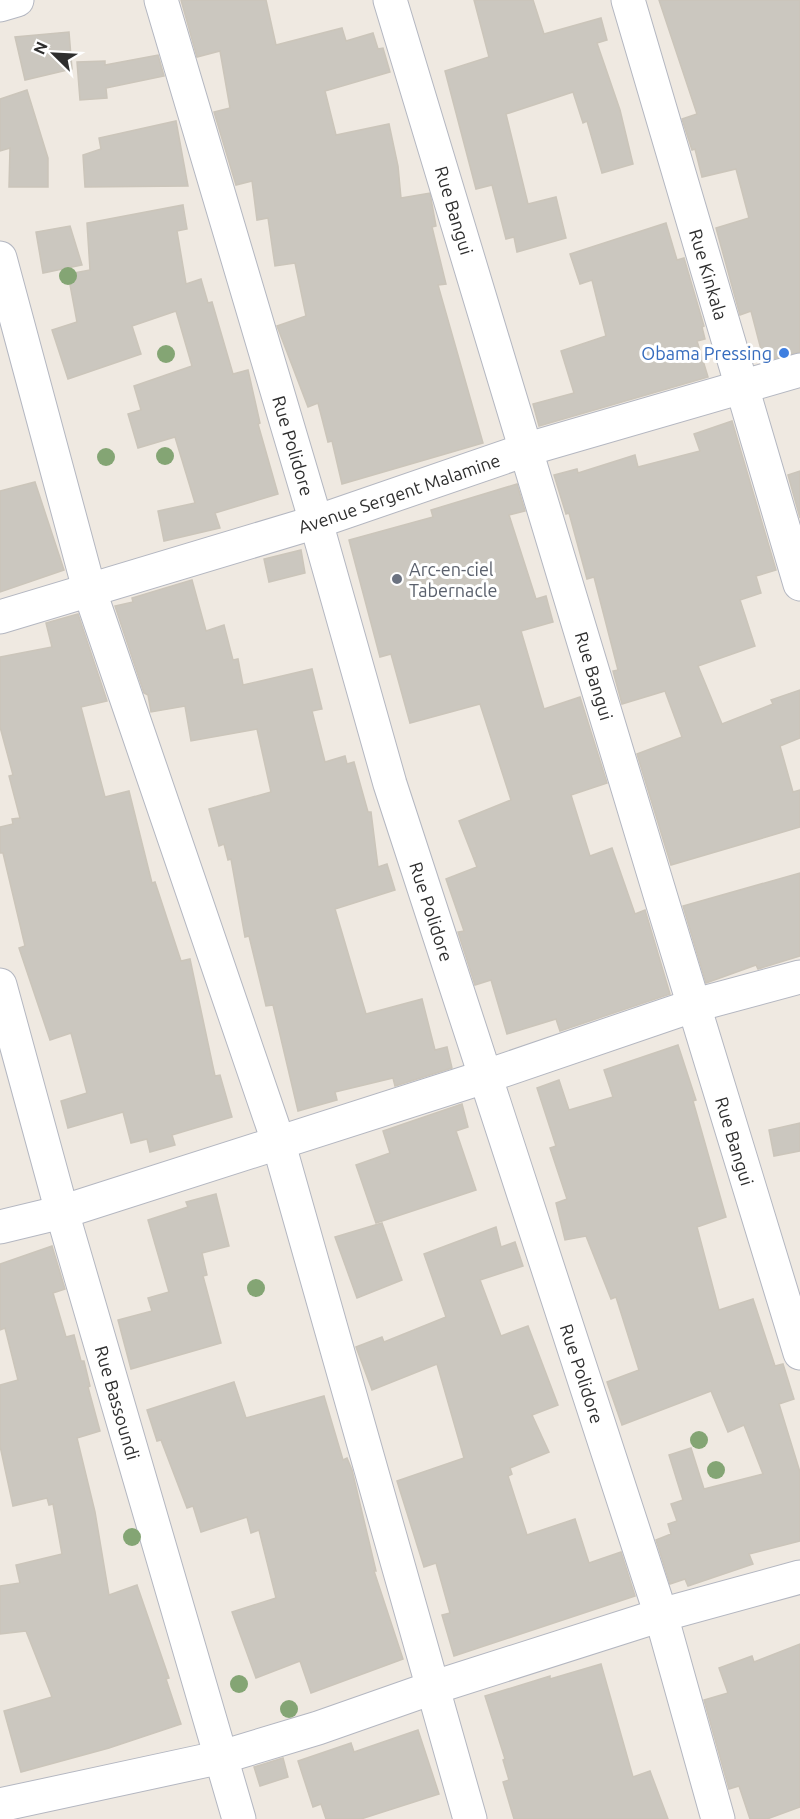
<svg xmlns="http://www.w3.org/2000/svg" width="800" height="1819" viewBox="0 0 800 1819" font-family="Ubuntu,sans-serif">
	<style>
		.building { fill: #cbc7bf; stroke: #cbc5ba; stroke-width: 1.5 }
		.lines { fill: none; stroke-linecap: round; stroke-linejoin: round }
		.street-casing { stroke: #b4b7c1; stroke-width: 35 }
		.street { stroke: #fff; stroke-width: 33 }
		.tree { fill: #84a574 }
		.shop-dot { fill: #3f7fe0; stroke: #fff; stroke-width: 2 }
		.worship-dot { fill: #6b7280; stroke: #fff; stroke-width: 2 }
		.labels { text-anchor: middle; dominant-baseline: central; stroke-width: 6; stroke-linejoin: round; paint-order: stroke }
		.street-label { font-size: 18px; fill: #2e2e2e; stroke: #fff }
		.shop-label { font-size: 18px; fill: #366cbe; stroke: #fff; text-anchor: end }
		.worship-label { font-size: 18px; fill: #5b616d; stroke: #fff; text-anchor: start }
	</style>
	<rect width="100%" height="100%" fill="#efe9e1"/>
	<!-- building -->
	<g class="building">
		<path d="M 181,0 L 266,0 L 276,45 L 342,28 L 346,41 L 373,33 L 378,49 L 383,48 L 390,72 L 325,91 L 336,135 L 389,124 L 398,166 L 401,198 L 430,193 L 436,226 L 432,227 L 446,284 L 438,285 L 483,443 L 342,484 L 332,441 L 328,442 L 318,403 L 308,407 L 277,326 L 306,316 L 295,263 L 275,266 L 268,218 L 257,220 L 252,181 L 236,185 L 214,112 L 230,108 L 220,51 L 197,57 Z"/>
		<path d="M 474,0 L 533,0 L 544,34 L 601,18 L 607,40 L 597,43 L 620,110 L 633,164 L 602,173 L 587,121 L 583,123 L 573,92 L 506,114 L 528,204 L 556,197 L 566,238 L 517,252 L 514,237 L 506,239 L 492,185 L 476,189 L 445,71 L 489,57 Z"/>
		<path d="M 659,0 L 800,0 L 800,352 L 764,361 L 751,311 L 740,315 L 716,228 L 749,218 L 736,169 L 702,177 L 695,149 L 692,150 L 682,119 L 697,114 Z"/>
		<path d="M 69,32 L 72,69 L 25,80 L 15,37 Z"/>
		<path d="M 158,55 L 164,76 L 106,88 L 107,98 L 80,100 L 77,62 L 105,61 L 105,65 Z"/>
		<path d="M 27,90 L 48,158 L 48,187 L 9,187 L 10,148 L 0,151 L 0,99 Z"/>
		<path d="M 176,121 L 188,186 L 85,187 L 83,155 L 101,149 L 99,138 Z"/>
		<path d="M 183,205 L 187,229 L 177,231 L 186,284 L 201,279 L 208,303 L 212,302 L 233,374 L 248,370 L 260,423 L 258,424 L 278,494 L 215,513 L 220,528 L 164,541 L 158,511 L 195,503 L 175,437 L 138,448 L 128,414 L 141,410 L 134,386 L 192,366 L 176,311 L 132,326 L 141,354 L 68,379 L 52,330 L 77,322 L 68,274 L 90,270 L 87,223 Z"/>
		<path d="M 666,223 L 677,260 L 684,258 L 704,326 L 702,327 L 705,339 L 697,341 L 708,377 L 539,426 L 533,404 L 574,393 L 561,351 L 606,336 L 592,280 L 580,284 L 570,254 Z"/>
		<path d="M 70,226 L 82,265 L 43,273 L 36,232 Z"/>
		<path d="M 732,421 L 776,570 L 756,576 L 761,593 L 740,600 L 755,646 L 698,666 L 722,724 L 773,704 L 771,700 L 800,690 L 800,738 L 780,746 L 793,792 L 800,790 L 800,827 L 671,865 L 637,754 L 682,737 L 665,691 L 622,704 L 613,671 L 618,670 L 594,577 L 587,579 L 569,513 L 566,514 L 554,475 L 577,469 L 578,473 L 635,455 L 638,467 L 700,451 L 694,434 Z"/>
		<path d="M 800,471 L 800,518 L 788,475 Z"/>
		<path d="M 35,482 L 64,570 L 0,592 L 0,491 Z"/>
		<path d="M 517,484 L 525,511 L 509,515 L 536,599 L 546,596 L 553,622 L 521,631 L 544,709 L 580,697 L 607,783 L 571,795 L 590,856 L 612,848 L 635,914 L 645,910 L 670,994 L 560,1031 L 556,1019 L 507,1034 L 491,980 L 475,985 L 458,932 L 464,931 L 446,879 L 477,867 L 459,821 L 511,800 L 480,704 L 410,723 L 391,654 L 380,657 L 349,540 L 433,517 L 431,510 Z"/>
		<path d="M 301,550 L 305,573 L 269,582 L 264,559 Z"/>
		<path d="M 192,580 L 206,631 L 224,625 L 233,660 L 238,659 L 243,685 L 312,669 L 322,709 L 312,711 L 325,762 L 345,756 L 347,764 L 354,762 L 368,812 L 371,812 L 378,867 L 387,864 L 395,890 L 335,909 L 366,1014 L 422,999 L 435,1050 L 447,1047 L 452,1068 L 395,1086 L 393,1078 L 335,1092 L 337,1100 L 298,1111 L 273,1005 L 266,1006 L 249,936 L 245,937 L 231,859 L 228,860 L 224,844 L 219,846 L 209,809 L 271,792 L 257,729 L 191,741 L 185,706 L 151,712 L 148,695 L 144,693 L 115,606 L 133,602 L 132,598 Z"/>
		<path d="M 78,614 L 107,701 L 81,707 L 105,797 L 129,791 L 152,883 L 155,882 L 181,961 L 190,959 L 215,1076 L 220,1075 L 232,1117 L 172,1135 L 175,1145 L 150,1152 L 147,1139 L 131,1143 L 123,1112 L 68,1128 L 61,1101 L 87,1093 L 71,1033 L 50,1040 L 19,948 L 25,946 L 3,853 L 0,853 L 0,827 L 13,824 L 12,819 L 20,818 L 9,776 L 13,775 L 0,727 L 0,657 L 52,647 L 46,623 Z"/>
		<path d="M 800,873 L 800,956 L 758,969 L 756,965 L 706,983 L 683,906 Z"/>
		<path d="M 678,1045 L 696,1100 L 693,1101 L 726,1217 L 697,1227 L 719,1310 L 753,1299 L 775,1366 L 783,1364 L 794,1399 L 779,1404 L 800,1472 L 800,1541 L 749,1554 L 753,1564 L 688,1586 L 685,1579 L 670,1584 L 656,1540 L 671,1534 L 668,1524 L 677,1521 L 671,1504 L 683,1500 L 669,1455 L 691,1448 L 704,1489 L 763,1474 L 744,1425 L 728,1432 L 711,1391 L 622,1425 L 607,1382 L 639,1370 L 616,1297 L 611,1299 L 586,1236 L 565,1240 L 556,1203 L 567,1199 L 550,1148 L 556,1146 L 537,1088 L 559,1080 L 569,1110 L 613,1097 L 604,1070 Z"/>
		<path d="M 462,1104 L 468,1127 L 456,1131 L 476,1190 L 376,1223 L 356,1165 L 390,1153 L 383,1131 Z"/>
		<path d="M 800,1123 L 800,1151 L 774,1156 L 769,1130 Z"/>
		<path d="M 216,1194 L 229,1246 L 202,1253 L 207,1275 L 203,1276 L 221,1343 L 131,1369 L 118,1320 L 152,1311 L 148,1298 L 169,1292 L 148,1220 L 188,1207 L 186,1202 Z"/>
		<path d="M 382,1223 L 402,1280 L 357,1298 L 335,1237 Z"/>
		<path d="M 496,1227 L 501,1247 L 515,1242 L 523,1266 L 480,1280 L 501,1336 L 528,1326 L 558,1405 L 532,1415 L 549,1452 L 510,1468 L 512,1474 L 508,1476 L 527,1535 L 575,1519 L 589,1563 L 621,1552 L 635,1596 L 454,1656 L 442,1615 L 450,1613 L 436,1563 L 424,1567 L 397,1481 L 464,1458 L 437,1364 L 372,1390 L 356,1347 L 382,1337 L 384,1342 L 446,1317 L 424,1254 Z"/>
		<path d="M 52,1246 L 65,1289 L 53,1293 L 66,1337 L 74,1335 L 81,1361 L 84,1361 L 90,1386 L 88,1387 L 100,1431 L 77,1438 L 95,1512 L 109,1595 L 137,1585 L 169,1678 L 166,1679 L 181,1724 L 109,1748 L 21,1772 L 4,1711 L 52,1697 L 26,1631 L 0,1634 L 0,1586 L 20,1583 L 16,1565 L 62,1554 L 53,1504 L 49,1505 L 47,1498 L 13,1506 L 0,1446 L 0,1385 L 18,1380 L 5,1328 L 0,1330 L 0,1264 Z"/>
		<path d="M 234,1382 L 246,1418 L 324,1396 L 343,1460 L 347,1458 L 352,1470 L 376,1571 L 374,1571 L 403,1659 L 311,1693 L 300,1661 L 256,1678 L 232,1612 L 276,1598 L 259,1530 L 251,1533 L 247,1517 L 201,1532 L 193,1506 L 187,1508 L 161,1440 L 157,1441 L 147,1410 Z"/>
		<path d="M 800,1644 L 800,1807 L 767,1819 L 750,1819 L 739,1786 L 729,1789 L 704,1700 L 728,1693 L 719,1668 L 752,1656 L 754,1662 Z"/>
		<path d="M 601,1664 L 633,1777 L 650,1771 L 668,1819 L 514,1819 L 503,1782 L 509,1780 L 503,1760 L 505,1759 L 485,1696 L 550,1676 L 550,1679 Z"/>
		<path d="M 418,1730 L 439,1794 L 361,1819 L 326,1819 L 321,1804 L 313,1807 L 298,1761 L 351,1743 L 354,1752 Z"/>
		<path d="M 283,1758 L 288,1777 L 260,1786 L 254,1767 Z"/>
	</g>
	<g class="lines">
		<!-- street casing -->
		<g class="street-casing">
			<g id="street">
				<path id="s1" d="M 161,0 L 316,522 L 390,784 L 661,1615 L 718,1819"/>
				<path id="s2" d="M 390,0 C 529,450 660,903 800,1353"/>
				<path id="s3" d="M 628,0 L 800,584"/>
				<path d="M 0,5 L 17,0"/>
				<path d="M 0,258 L 89,589 L 278,1141 L 470,1819"/>
				<path id="s4" d="M 0,617 L 316,522 L 528,449 L 800,370"/>
				<path id="s5" d="M 0,985 L 62,1212 L 239,1819"/>
				<path d="M 0,1227 L 62,1212 L 484,1077 L 692,1006 L 800,977"/>
				<path d="M 0,1805 L 222,1757 L 318,1728 L 432,1688 L 661,1615 L 800,1577"/>
			</g>
		</g>
		<!-- street -->
		<use href="#street" class="street"/>
	</g>
	<!-- trees -->
	<g class="tree">
		<circle cx="68" cy="276" r="9"/>
		<circle cx="166" cy="354" r="9"/>
		<circle cx="165" cy="456" r="9"/>
		<circle cx="106" cy="457" r="9"/>
		<circle cx="256" cy="1288" r="9"/>
		<circle cx="699" cy="1440" r="9"/>
		<circle cx="716" cy="1470" r="9"/>
		<circle cx="132" cy="1537" r="9"/>
		<circle cx="239" cy="1684" r="9"/>
		<circle cx="289" cy="1709" r="9"/>
	</g>
	<!-- markers -->
	<circle class="shop-dot" cx="784" cy="353" r="6"/>
	<circle class="worship-dot" cx="397" cy="579" r="6"/>
	<g class="labels">
		<!-- street labels -->
		<g class="street-label">
			<text stroke="none"><textPath href="#s2" startOffset="220">Rue Bangui</textPath></text>
			<text stroke="none"><textPath href="#s3" startOffset="286">Rue Kinkala</textPath></text>
			<text stroke="none"><textPath href="#s1" startOffset="465">Rue Polidore</textPath></text>
			<text stroke="none"><textPath href="#s4" startOffset="418">Avenue Sergent Malamine</textPath></text>
			<text stroke="none"><textPath href="#s2" startOffset="706">Rue Bangui</textPath></text>
			<text stroke="none"><textPath href="#s1" startOffset="951">Rue Polidore</textPath></text>
			<text stroke="none"><textPath href="#s2" startOffset="1192">Rue Bangui</textPath></text>
			<text stroke="none"><textPath href="#s1" startOffset="1437">Rue Polidore</textPath></text>
			<text stroke="none"><textPath href="#s5" startOffset="434">Rue Bassoundi</textPath></text>
		</g>
		<!-- shop labels -->
		<g class="shop-label">
			<text x="772" y="353">Obama Pressing</text>
		</g>
		<!-- worship labels -->
		<g class="worship-label">
			<text x="409" y="569">Arc-en-ciel<tspan x="409" dy="21">Tabernacle</tspan></text>
		</g>
	</g>
	<!-- north arrow -->
	<g transform="translate(54 54) rotate(294)" stroke="#ffffff" stroke-width="4.5" paint-order="stroke">
	<path d="M0-4.5L10 22L0 15L-10 22Z" fill="#2e2e2e"/>
	<text y="-9" font-size="16" font-weight="bold" text-anchor="middle" fill="#2e2e2e">N</text>
	</g>
</svg>
